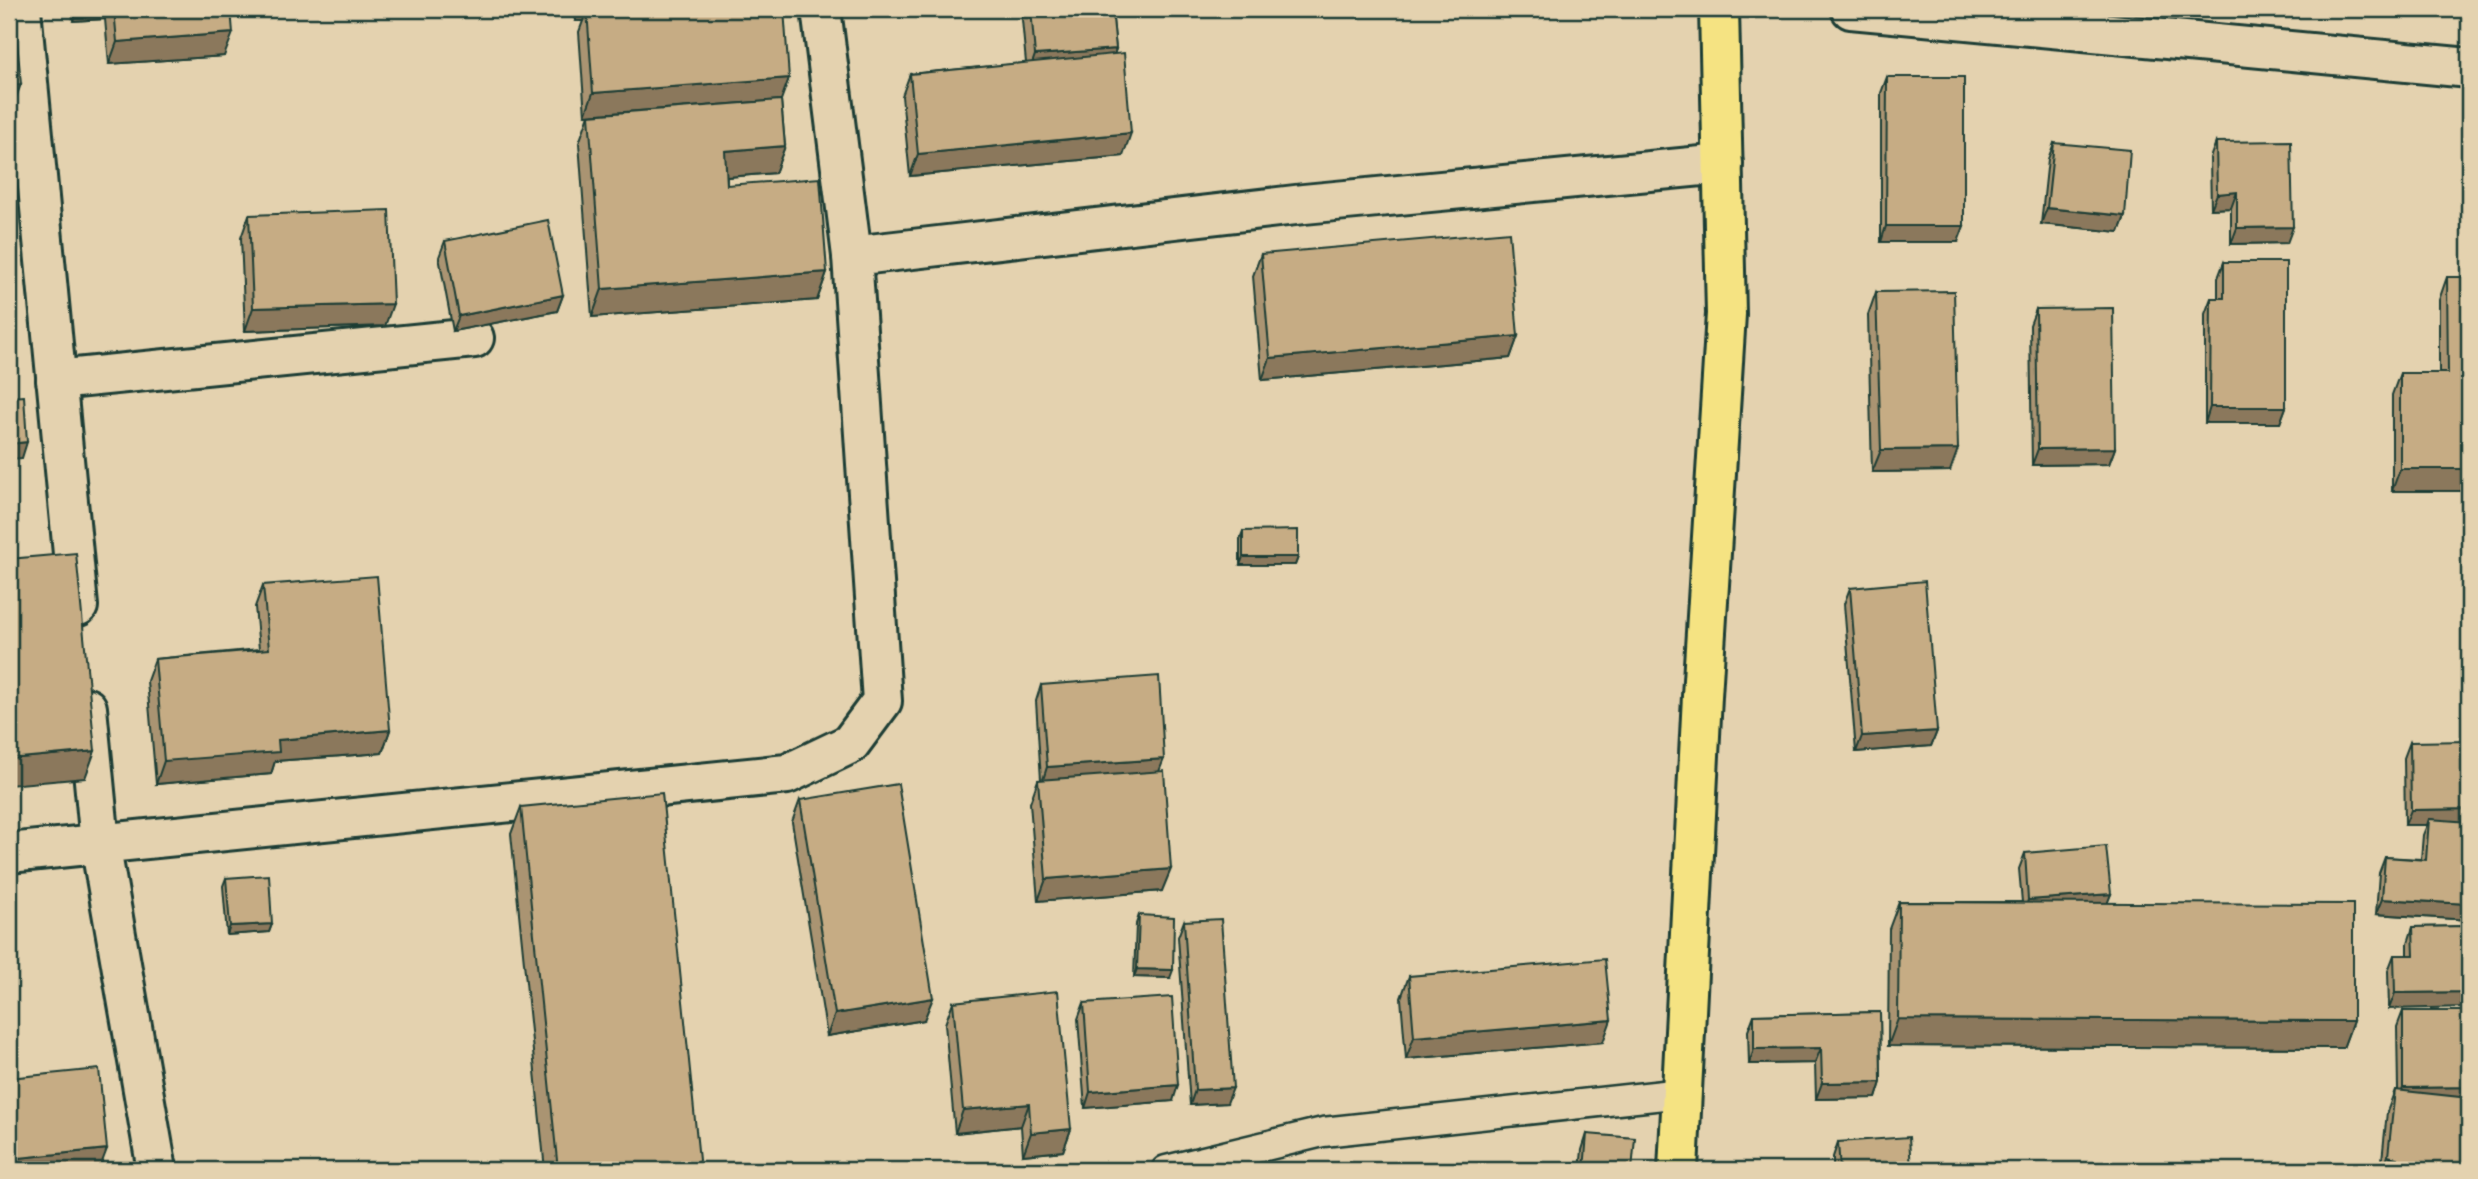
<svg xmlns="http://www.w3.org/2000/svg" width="2478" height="1179" viewBox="0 0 2478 1179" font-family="'Comic Neue',sans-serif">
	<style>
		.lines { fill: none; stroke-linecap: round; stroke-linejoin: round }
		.service-casing { stroke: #1f3d34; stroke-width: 33 }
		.minor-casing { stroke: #1f3d34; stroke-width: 44 }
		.primary-casing { stroke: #1f3d34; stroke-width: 44 }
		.service { stroke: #e4d2af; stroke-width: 28 }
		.minor { stroke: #e4d2af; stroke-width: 38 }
		.primary { stroke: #f5e382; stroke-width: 38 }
		.wall { fill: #aa9472; stroke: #1f3d34; stroke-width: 2 }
		.shaded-wall { fill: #8b785c; stroke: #1f3d34; stroke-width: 2 }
		.building { fill: #c6ac84; stroke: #1f3d34; stroke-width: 2 }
	</style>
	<rect width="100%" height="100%" fill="#e4d2af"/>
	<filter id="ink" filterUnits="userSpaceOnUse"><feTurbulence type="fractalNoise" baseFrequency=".0143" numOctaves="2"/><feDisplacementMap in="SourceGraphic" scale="14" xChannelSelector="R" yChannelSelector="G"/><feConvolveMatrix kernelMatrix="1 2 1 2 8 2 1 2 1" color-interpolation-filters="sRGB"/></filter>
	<g filter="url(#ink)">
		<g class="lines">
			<!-- service casing -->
			<g class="service-casing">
				<path id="service" d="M 1166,1170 L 1323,1132 L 1682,1093"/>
			</g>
			<!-- minor casing -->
			<g class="minor-casing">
				<g id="minor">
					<path d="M 21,9 L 78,606"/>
					<path d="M 821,9 L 852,256"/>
					<path d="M 1851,9 L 2469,68"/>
					<path d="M 56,380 L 474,338"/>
					<path d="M 87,708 L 100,843 L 157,1170"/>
					<path d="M 9,853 L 787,774 L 850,744 L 882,701 L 852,256 L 1304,204 L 1723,164"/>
				</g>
			</g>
			<!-- primary casing -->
			<g class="primary-casing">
				<path id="primary" d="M 1678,1170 L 1702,696 L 1726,314 L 1719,9"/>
			</g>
			<!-- service -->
			<use href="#service" class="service"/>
			<!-- minor -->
			<use href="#minor" class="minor"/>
			<!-- primary -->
			<use href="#primary" class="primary"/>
		</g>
		<!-- wall -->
		<g class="wall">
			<path d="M 72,9 L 231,9 L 224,56 L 109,64 L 105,19 L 73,21 Z"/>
			<path d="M 574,9 L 784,9 L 781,100 L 785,146 L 775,173 L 727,177 L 727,185 L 827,272 L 817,300 L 592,317 L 579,143 L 589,115 L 742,103 L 585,115 L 579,32 L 583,21 L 575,21 Z"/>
			<path d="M 1021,9 L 1112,9 L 1116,49 L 1114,54 L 1123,156 L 910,176 L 902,96 L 910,74 L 1026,63 Z"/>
			<path d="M 1887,77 L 1958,242 L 1881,242 L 1881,93 Z"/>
			<path d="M 2216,142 L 2287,243 L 2231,244 L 2231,208 L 2211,209 L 2210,158 Z"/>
			<path d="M 2054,143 L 2125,216 L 2119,232 L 2041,224 L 2048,159 Z"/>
			<path d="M 249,215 L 385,326 L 245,331 L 241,238 Z"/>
			<path d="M 445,241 L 563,295 L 557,311 L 453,331 L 439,257 Z"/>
			<path d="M 1261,254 L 1518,336 L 1510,358 L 1262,380 L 1253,276 Z"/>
			<path d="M 2224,262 L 2286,407 L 2280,423 L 2205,423 L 2205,314 L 2211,298 L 2218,298 L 2218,278 Z"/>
			<path d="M 2447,277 L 2469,278 L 2469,491 L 2392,491 L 2392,395 L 2400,373 L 2439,373 L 2439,300 Z"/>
			<path d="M 1876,292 L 1950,471 L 1872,472 L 1868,315 Z"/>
			<path d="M 2036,309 L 2115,448 L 2109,464 L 2032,465 L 2030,325 Z"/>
			<path d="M 1243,531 L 1298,557 L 1295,565 L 1240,565 L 1240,539 Z"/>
			<path d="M 263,585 L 390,730 L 382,753 L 275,761 L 271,774 L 156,784 L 147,681 L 155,659 L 259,649 L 255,607 Z"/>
			<path d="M 1850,588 L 1937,731 L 1931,746 L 1856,752 L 1844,604 Z"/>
			<path d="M 1041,685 L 1159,771 L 1162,891 L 1038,901 L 1030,803 L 1038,780 L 1041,780 L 1036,701 Z"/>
			<path d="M 2410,742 L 2469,920 L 2376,914 L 2379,873 L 2385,857 L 2421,859 L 2423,835 L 2427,825 L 2405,825 L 2404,758 Z"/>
			<path d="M 800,800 L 924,1020 L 827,1036 L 792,822 Z"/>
			<path d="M 521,807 L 700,1170 L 545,1170 L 511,834 Z"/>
			<path d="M 2025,853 L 2111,894 L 2107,903 L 2353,1021 L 2343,1048 L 1888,1046 L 1889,929 L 1899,902 L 2022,902 L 2019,869 Z"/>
			<path d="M 226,878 L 272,924 L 269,932 L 227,935 L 223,886 Z"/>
			<path d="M 1139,915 L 1170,978 L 1134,977 L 1136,924 Z"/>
			<path d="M 1184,921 L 1227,1103 L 1190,1105 L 1178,937 Z"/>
			<path d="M 2469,926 L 2389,1009 L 2388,971 L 2394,955 L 2408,955 L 2408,943 L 2413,927 Z"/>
			<path d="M 1409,976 L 1603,1042 L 1406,1059 L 1401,998 Z"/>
			<path d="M 953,1002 L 1071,1129 L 1063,1151 L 1023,1155 L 1021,1126 L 955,1133 L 945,1024 Z"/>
			<path d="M 1084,1003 L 1173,1101 L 1085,1108 L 1078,1019 Z"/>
			<path d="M 2403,1011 L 2469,1170 L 2381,1170 L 2387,1112 L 2395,1090 L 2398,1090 L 2397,1027 Z"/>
			<path d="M 1880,1012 L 1881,1082 L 1876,1098 L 1816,1099 L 1815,1063 L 1749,1064 L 1748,1031 L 1754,1015 Z"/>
			<path d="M 1587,1134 L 1632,1170 L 1580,1170 L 1582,1150 Z"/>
			<path d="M 1838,1142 L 1911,1170 L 1833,1170 L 1833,1157 Z"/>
		</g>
		<!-- shaded-wall -->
		<g class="shaded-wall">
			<path d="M 77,9 L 108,9 L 105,19 L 73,21 Z"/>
			<path d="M 580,9 L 746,9 L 587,10 L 583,21 L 575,21 Z"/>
			<path d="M 233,33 L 224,56 L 109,64 L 117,42 Z"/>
			<path d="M 1116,49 L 1108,71 L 1027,78 L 1035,55 Z"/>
			<path d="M 789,78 L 781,100 L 585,115 L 593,93 Z"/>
			<path d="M 21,84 L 13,106 L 9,106 L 9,85 Z"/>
			<path d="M 1131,133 L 1123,156 L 910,176 L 918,154 Z"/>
			<path d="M 785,146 L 775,173 L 715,178 L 725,151 Z"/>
			<path d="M 2237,192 L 2231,208 L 2211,209 L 2217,194 Z"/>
			<path d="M 2047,208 L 2125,216 L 2119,232 L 2041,224 Z"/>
			<path d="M 1886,226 L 1964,226 L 1958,242 L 1881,242 Z"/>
			<path d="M 2293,227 L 2287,243 L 2231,244 L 2237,228 Z"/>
			<path d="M 827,272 L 817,300 L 592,317 L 602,289 Z"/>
			<path d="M 563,295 L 557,311 L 453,331 L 459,316 Z"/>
			<path d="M 393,304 L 385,326 L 245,331 L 253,308 Z"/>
			<path d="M 1518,336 L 1510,358 L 1262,380 L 1270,358 Z"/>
			<path d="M 2210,407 L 2286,407 L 2280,423 L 2205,423 Z"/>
			<path d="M 27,442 L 22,458 L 9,459 L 9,444 Z"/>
			<path d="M 2115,448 L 2109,464 L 2032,465 L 2038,449 Z"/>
			<path d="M 1958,449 L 1950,471 L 1872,472 L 1881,450 Z"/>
			<path d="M 2400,469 L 2469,469 L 2469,491 L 2392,491 Z"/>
			<path d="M 1243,557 L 1298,557 L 1295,565 L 1240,565 Z"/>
			<path d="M 390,730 L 382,753 L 275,761 L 271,774 L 156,784 L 164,761 L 278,740 Z"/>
			<path d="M 1937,731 L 1931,746 L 1856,752 L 1862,736 Z"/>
			<path d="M 95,751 L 85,778 L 9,785 L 9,759 Z"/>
			<path d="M 1164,759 L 1158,774 L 1042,783 L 1047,767 Z"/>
			<path d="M 2469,809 L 2469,824 L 2429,819 L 2427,825 L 2405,825 L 2411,810 Z"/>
			<path d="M 1171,869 L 1162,891 L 1038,901 L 1046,879 Z"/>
			<path d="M 2111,894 L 2105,909 L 2023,915 L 2028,900 Z"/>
			<path d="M 2382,899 L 2469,904 L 2469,920 L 2376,914 Z"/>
			<path d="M 272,924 L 269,932 L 227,935 L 230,926 Z"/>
			<path d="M 1137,969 L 1173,970 L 1170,978 L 1134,977 Z"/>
			<path d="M 2469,992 L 2469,1007 L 2389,1009 L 2395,993 Z"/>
			<path d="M 933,998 L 924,1020 L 827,1036 L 835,1014 Z"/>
			<path d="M 1898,1019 L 2353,1021 L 2343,1048 L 1888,1046 Z"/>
			<path d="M 1611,1020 L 1603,1042 L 1406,1059 L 1414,1037 Z"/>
			<path d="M 1821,1048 L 1815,1063 L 1749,1064 L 1754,1049 Z"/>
			<path d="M 1881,1082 L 1876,1098 L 1816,1099 L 1822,1083 Z"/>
			<path d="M 1178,1085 L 1173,1101 L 1085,1108 L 1090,1092 Z"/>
			<path d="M 2469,1087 L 2469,1103 L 2398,1104 L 2403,1088 Z"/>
			<path d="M 1233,1088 L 1227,1103 L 1190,1105 L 1195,1090 Z"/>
			<path d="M 1029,1104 L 1021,1126 L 955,1133 L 963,1110 Z"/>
			<path d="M 1071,1129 L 1063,1151 L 1023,1155 L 1031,1133 Z"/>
			<path d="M 107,1149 L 99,1170 L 9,1170 L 9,1159 Z"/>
			<path d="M 2388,1156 L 2397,1158 L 2392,1170 L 2383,1170 Z"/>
		</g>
		<!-- building -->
		<g class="building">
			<path d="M 9,9 L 14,9 L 21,84 L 9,85 Z"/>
			<path d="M 114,9 L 231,9 L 233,33 L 117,42 Z"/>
			<path d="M 601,9 L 784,9 L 789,78 L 593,93 L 587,10 Z"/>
			<path d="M 1031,9 L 1112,9 L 1116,49 L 1035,55 Z"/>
			<path d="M 1124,53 L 1131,133 L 918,154 L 910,74 Z"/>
			<path d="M 1887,77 L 1964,77 L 1964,226 L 1886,226 Z"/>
			<path d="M 781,100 L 785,146 L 725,151 L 727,185 L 820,178 L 827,272 L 602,289 L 589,115 Z"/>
			<path d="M 2291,141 L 2293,227 L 2237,228 L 2237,192 L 2217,194 L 2216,142 Z"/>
			<path d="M 2054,143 L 2130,150 L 2125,216 L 2047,208 Z"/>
			<path d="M 389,210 L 393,304 L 253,308 L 249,215 Z"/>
			<path d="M 548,220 L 563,295 L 459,316 L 445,241 Z"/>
			<path d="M 1509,232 L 1518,336 L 1270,358 L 1261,254 Z"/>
			<path d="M 2224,262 L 2286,262 L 2286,407 L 2210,407 L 2211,298 L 2224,298 Z"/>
			<path d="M 2447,277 L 2469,277 L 2469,469 L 2400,469 L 2400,373 L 2448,373 Z"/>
			<path d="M 1954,291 L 1958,449 L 1881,450 L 1876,292 Z"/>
			<path d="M 2113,308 L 2115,448 L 2038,449 L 2036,309 Z"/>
			<path d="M 24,396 L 27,442 L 9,444 L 9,397 Z"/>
			<path d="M 1298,530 L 1298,557 L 1243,557 L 1243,531 Z"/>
			<path d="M 76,553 L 95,751 L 9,759 L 9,559 Z"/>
			<path d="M 377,576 L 390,730 L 278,740 L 279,752 L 164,761 L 155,659 L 269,649 L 263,585 Z"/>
			<path d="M 1925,581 L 1937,731 L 1862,736 L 1850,588 Z"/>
			<path d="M 1159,676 L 1164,759 L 1047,767 L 1041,685 Z"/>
			<path d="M 2469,741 L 2469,809 L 2411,810 L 2410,742 Z"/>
			<path d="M 1164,771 L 1171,869 L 1046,879 L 1038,780 Z"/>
			<path d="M 898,784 L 933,998 L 835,1014 L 800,800 Z"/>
			<path d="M 662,793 L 700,1170 L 558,1170 L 521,807 Z"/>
			<path d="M 2429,819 L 2469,822 L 2469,904 L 2382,899 L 2385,857 L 2426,860 Z"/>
			<path d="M 2106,846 L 2111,894 L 2028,900 L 2025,853 Z"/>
			<path d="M 269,875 L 272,924 L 230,926 L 226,878 Z"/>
			<path d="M 1899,902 L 2353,904 L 2353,1021 L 1898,1019 Z"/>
			<path d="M 1139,915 L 1174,917 L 1173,970 L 1137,969 Z"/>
			<path d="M 1221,919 L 1233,1088 L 1195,1090 L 1184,921 Z"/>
			<path d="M 2469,926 L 2469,992 L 2395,993 L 2394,955 L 2414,955 L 2413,927 Z"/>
			<path d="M 1605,959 L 1611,1020 L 1414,1037 L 1409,976 Z"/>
			<path d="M 1058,991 L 1071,1129 L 1031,1133 L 1029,1104 L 963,1110 L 953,1002 Z"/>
			<path d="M 1172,997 L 1178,1085 L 1090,1092 L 1084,1003 Z"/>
			<path d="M 2403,1011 L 2469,1011 L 2469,1087 L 2403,1088 Z"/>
			<path d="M 1880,1012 L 1881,1082 L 1822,1083 L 1821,1048 L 1754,1049 L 1754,1015 Z"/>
			<path d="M 99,1069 L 107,1149 L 9,1159 L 9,1078 Z"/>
			<path d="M 2395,1090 L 2469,1098 L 2469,1170 L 2396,1170 L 2397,1158 L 2388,1156 Z"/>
			<path d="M 1587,1134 L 1635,1138 L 1632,1170 L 1584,1170 Z"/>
			<path d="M 1909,1137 L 1911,1170 L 1840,1170 L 1838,1142 Z"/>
		</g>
	</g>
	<!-- margin -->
	<rect width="2478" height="1179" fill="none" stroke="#e4d2af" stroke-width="35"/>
	<rect x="18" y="18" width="2443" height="1144" fill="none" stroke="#1f3d34" stroke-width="2.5" filter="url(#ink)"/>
</svg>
